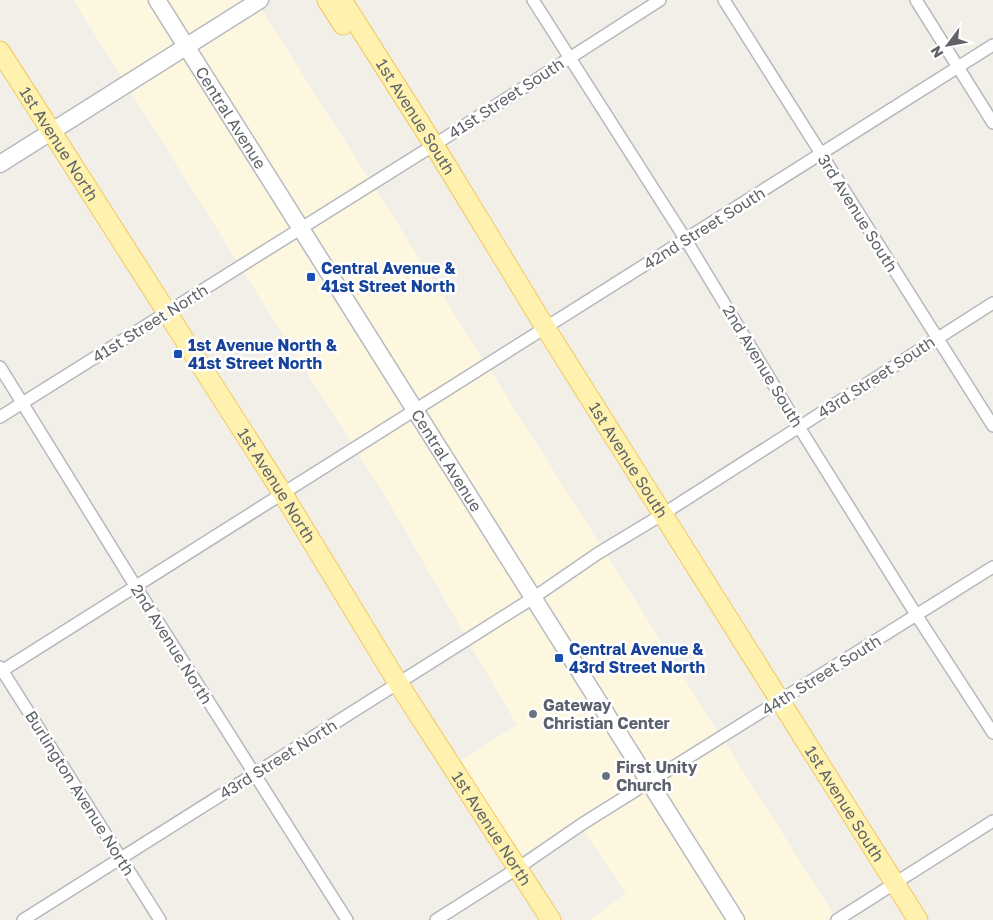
<svg xmlns="http://www.w3.org/2000/svg" width="993" height="920" viewBox="0 0 993 920" font-family="'Golos Text',sans-serif">
	<style>
		.commercial { fill: #fef7e0 }
		.lines { fill: none; stroke-linecap: round; stroke-linejoin: round }
		.street-casing { stroke: #b5b8bc; stroke-width: 14 }
		.secondary-casing { stroke: #b6babf; stroke-width: 19 }
		.primary-casing { stroke: #f2c960; stroke-width: 21 }
		.street { stroke: #fff; stroke-width: 11 }
		.secondary { stroke: #fff; stroke-width: 16 }
		.primary { stroke: #fff2af; stroke-width: 19 }
		.transit-dot { fill: #1a4fb4; stroke: #fff; stroke-width: 2 }
		.worship-dot { fill: #6b7280; stroke: #fff; stroke-width: 2 }
		.labels { text-anchor: middle; dominant-baseline: central; stroke-width: 5; stroke-linejoin: round; paint-order: stroke }
		.street-label { font-size: 16px; fill: #5f6368; stroke: #fff }
		.transit-label { font-size: 16px; font-weight: bold; fill: #164399; stroke: #fff; text-anchor: start }
		.worship-label { font-size: 16px; font-weight: bold; fill: #5b616d; stroke: #fff; text-anchor: start }
	</style>
	<rect width="100%" height="100%" fill="#f1efe8"/>
	<!-- commercial -->
	<g class="commercial">
		<path d="M 73,0 L 150,0 L 178,45 L 123,79 Z"/>
		<path d="M 165,0 L 250,0 L 189,38 Z"/>
		<path d="M 260,7 L 369,179 L 303,220 L 195,48 Z"/>
		<path d="M 184,54 L 292,227 L 237,261 L 129,89 Z"/>
		<path d="M 375,188 L 484,361 L 418,403 L 309,229 Z"/>
		<path d="M 298,236 L 408,409 L 352,444 L 243,271 Z"/>
		<path d="M 490,370 L 601,546 L 536,590 L 424,412 Z"/>
		<path d="M 413,419 L 525,597 L 465,635 L 388,501 L 358,454 Z"/>
		<path d="M 607,555 L 718,732 L 651,775 L 542,599 Z"/>
		<path d="M 531,606 L 641,781 L 519,857 L 457,763 L 517,725 L 470,644 Z"/>
		<path d="M 724,741 L 834,915 L 826,920 L 743,920 L 658,784 Z"/>
		<path d="M 647,791 L 728,920 L 589,920 L 626,894 L 583,830 Z"/>
	</g>
	<g class="lines">
		<!-- street casing -->
		<g class="street-casing">
			<g id="street">
				<path d="M 533,0 L 686,240 L 799,427 L 917,616 L 993,733"/>
				<path d="M 724,0 L 993,426"/>
				<path d="M 916,0 L 993,123"/>
				<path d="M 0,367 L 136,587 L 347,920"/>
				<path d="M 0,417 L 434,145 L 660,0"/>
				<path d="M 0,667 L 160,920"/>
				<path d="M 0,672 L 993,45"/>
				<path d="M 23,920 L 533,598 L 597,554 L 663,514 L 993,303"/>
				<path d="M 436,920 L 518,868 L 582,824 L 993,567"/>
				<path d="M 837,920 L 993,821"/>
			</g>
		</g>
		<!-- secondary casing -->
		<g class="secondary-casing">
			<g id="secondary">
				<path id="s1" d="M 157,0 L 736,920"/>
				<path d="M 0,164 L 260,0"/>
			</g>
		</g>
		<!-- primary casing -->
		<g class="primary-casing">
			<g id="primary">
				<path d="M 327,0 L 343,25"/>
				<path id="s2" d="M 342,0 L 434,145 L 545,327 L 918,920"/>
				<path id="s3" d="M 0,51 L 283,494 L 398,683 L 551,920"/>
			</g>
		</g>
		<!-- street -->
		<use href="#street" class="street"/>
		<!-- secondary -->
		<use href="#secondary" class="secondary"/>
		<!-- primary -->
		<use href="#primary" class="primary"/>
	</g>
	<!-- markers -->
	<g class="transit-dot">
		<rect x="306" y="272" width="10" height="10" rx="2.5"/>
		<rect x="173" y="349" width="10" height="10" rx="2.5"/>
		<rect x="554" y="653" width="10" height="10" rx="2.5"/>
	</g>
	<g class="worship-dot">
		<circle cx="533" cy="714" r="5"/>
		<circle cx="606" cy="776" r="5"/>
	</g>
	<g class="labels">
		<!-- street labels -->
		<g class="street-label">
			<text transform="translate(506 98) rotate(-33)">41st Street South</text>
			<text stroke="none"><textPath href="#s2" startOffset="138">1st Avenue South</textPath></text>
			<text stroke="none"><textPath href="#s1" startOffset="139">Central Avenue</textPath></text>
			<text stroke="none"><textPath href="#s3" startOffset="110">1st Avenue North</textPath></text>
			<text transform="translate(858 213) rotate(58)">3rd Avenue South</text>
			<text transform="translate(704 228) rotate(-32)">42nd Street South</text>
			<text transform="translate(150 323) rotate(-32)">41st Street North</text>
			<text transform="translate(763 366) rotate(59)">2nd Avenue South</text>
			<text transform="translate(876 377) rotate(-33)">43rd Street South</text>
			<text stroke="none"><textPath href="#s1" startOffset="544">Central Avenue</textPath></text>
			<text stroke="none"><textPath href="#s2" startOffset="542">1st Avenue South</textPath></text>
			<text stroke="none"><textPath href="#s3" startOffset="515">1st Avenue North</textPath></text>
			<text transform="translate(172 644) rotate(58)">2nd Avenue North</text>
			<text transform="translate(821 675) rotate(-32)">44th Street South</text>
			<text transform="translate(278 759) rotate(-32)">43rd Street North</text>
			<text transform="translate(80 793) rotate(58)">Burlington Avenue North</text>
			<text stroke="none"><textPath href="#s2" startOffset="948">1st Avenue South</textPath></text>
			<text stroke="none"><textPath href="#s3" startOffset="920">1st Avenue North</textPath></text>
		</g>
		<!-- transit labels -->
		<g class="transit-label">
			<text x="321" y="268">Central Avenue &amp;<tspan x="321" dy="18">41st Street North</tspan></text>
			<text x="188" y="345">1st Avenue North &amp;<tspan x="188" dy="18">41st Street North</tspan></text>
			<text x="569" y="649">Central Avenue &amp;<tspan x="569" dy="18">43rd Street North</tspan></text>
		</g>
		<!-- worship labels -->
		<g class="worship-label">
			<text x="543" y="705">Gateway<tspan x="543" dy="18">Christian Center</tspan></text>
			<text x="616" y="767">First Unity<tspan x="616" dy="18">Church</tspan></text>
		</g>
	</g>
	<!-- north arrow -->
	<g transform="translate(948 45) rotate(238)" stroke="#ffffff" stroke-width="4" paint-order="stroke">
	<path d="M0-4L9 19L0 12L-9 19Z" fill="#5f6368"/>
	<text y="-8" font-size="14" font-weight="bold" text-anchor="middle" fill="#5f6368">N</text>
	</g>
</svg>
